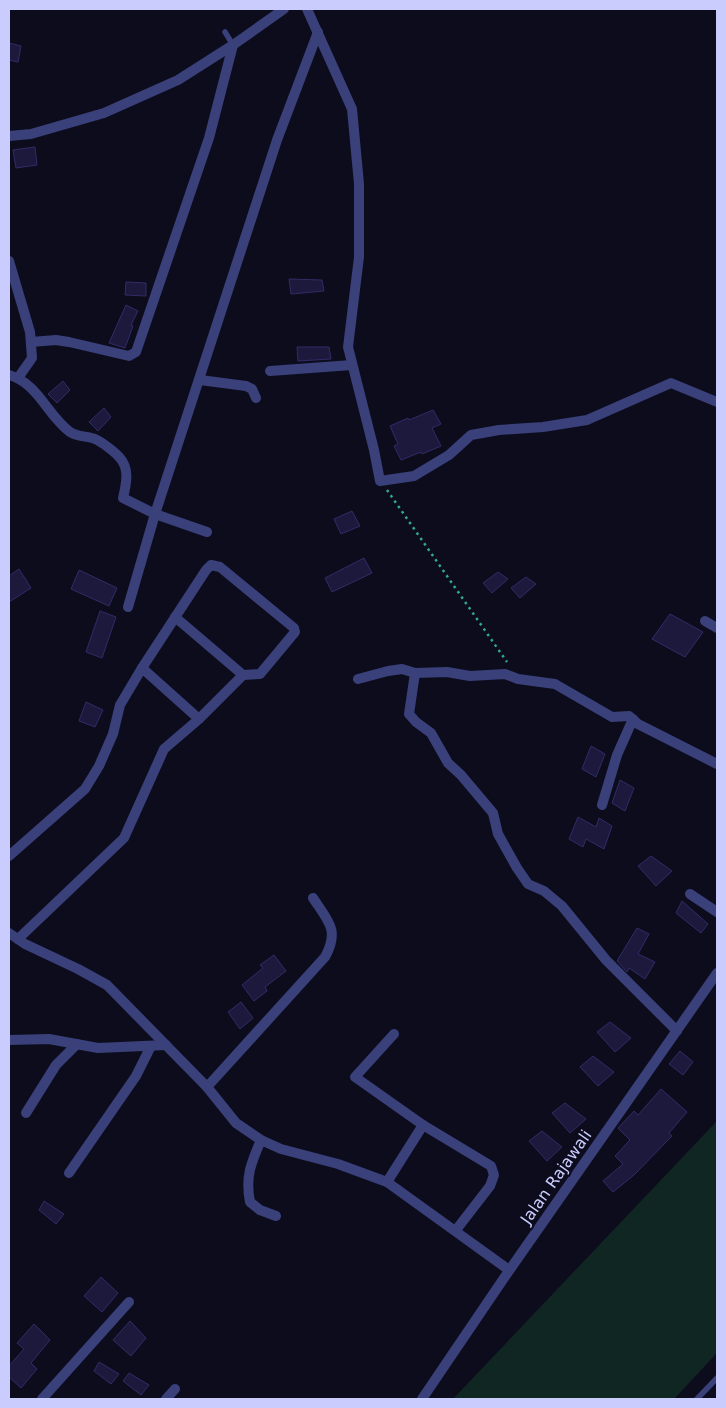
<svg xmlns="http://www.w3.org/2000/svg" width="726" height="1408" viewBox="0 0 726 1408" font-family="'DejaVu Sans',sans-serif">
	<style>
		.green { fill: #102622 }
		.building { fill: #1c193d; stroke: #302c67 }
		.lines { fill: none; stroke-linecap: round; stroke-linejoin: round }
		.path { stroke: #32a991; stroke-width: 2.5; stroke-dasharray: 2.5 4; stroke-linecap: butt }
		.service { stroke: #39407a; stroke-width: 5.5 }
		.minor { stroke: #39407a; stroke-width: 10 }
		.tertiary { stroke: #39407a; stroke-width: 10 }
		.labels { text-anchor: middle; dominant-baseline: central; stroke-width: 4.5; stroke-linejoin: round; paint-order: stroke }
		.street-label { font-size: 16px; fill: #caccfd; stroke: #0d0c1d }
	</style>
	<rect width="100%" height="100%" fill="#0d0c1d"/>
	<!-- green -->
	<path class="green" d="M 717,1121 L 717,1353 L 674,1399 L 453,1399 Z"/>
	<!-- building -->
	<g class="building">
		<path d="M 9,43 L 21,46 L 18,62 L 9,60 Z"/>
		<path d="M 35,147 L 37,165 L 16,168 L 13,150 Z"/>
		<path d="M 289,279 L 322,280 L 324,291 L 291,294 Z"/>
		<path d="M 126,282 L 146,283 L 146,296 L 125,295 Z"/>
		<path d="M 126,305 L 138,311 L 131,325 L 133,326 L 125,348 L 109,343 Z"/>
		<path d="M 297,347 L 329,347 L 331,359 L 298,361 Z"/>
		<path d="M 63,381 L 70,390 L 57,403 L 48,394 Z"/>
		<path d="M 104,408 L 111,417 L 98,431 L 89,422 Z"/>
		<path d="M 433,410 L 441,424 L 432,428 L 441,446 L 422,454 L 421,452 L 401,460 L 394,446 L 398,444 L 390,426 L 408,418 L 409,420 Z"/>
		<path d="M 352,511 L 360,526 L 341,534 L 334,519 Z"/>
		<path d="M 364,558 L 372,573 L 332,592 L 325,578 Z"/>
		<path d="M 19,569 L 31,588 L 9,602 L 9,576 Z"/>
		<path d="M 79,570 L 117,588 L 109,606 L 71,589 Z"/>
		<path d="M 498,572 L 508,579 L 492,593 L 483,583 Z"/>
		<path d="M 526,577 L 536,584 L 520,598 L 511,588 Z"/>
		<path d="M 100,611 L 116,617 L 102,658 L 86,652 Z"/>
		<path d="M 670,614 L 703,632 L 685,657 L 652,639 Z"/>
		<path d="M 86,702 L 103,710 L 95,727 L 79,721 Z"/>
		<path d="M 591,746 L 605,754 L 596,777 L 582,769 Z"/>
		<path d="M 620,780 L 634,788 L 625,811 L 612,803 Z"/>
		<path d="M 578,817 L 596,827 L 599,818 L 612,826 L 604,849 L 586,839 L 583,847 L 569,839 Z"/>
		<path d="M 651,856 L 672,871 L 656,886 L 638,866 Z"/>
		<path d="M 682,901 L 708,924 L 701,933 L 676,913 Z"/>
		<path d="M 637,928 L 649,934 L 638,954 L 655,962 L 645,979 L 629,968 L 627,972 L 617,961 Z"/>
		<path d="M 274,955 L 286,971 L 265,987 L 267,991 L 254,1001 L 242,985 L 263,968 L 260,965 Z"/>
		<path d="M 241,1002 L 253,1018 L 240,1029 L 228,1012 Z"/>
		<path d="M 610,1022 L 631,1038 L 615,1052 L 597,1032 Z"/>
		<path d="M 680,1051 L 693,1062 L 683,1075 L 669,1064 Z"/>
		<path d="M 593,1056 L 614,1072 L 598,1086 L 580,1067 Z"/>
		<path d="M 661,1089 L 687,1112 L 669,1133 L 672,1136 L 634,1175 L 613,1192 L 603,1181 L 623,1164 L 615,1156 L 630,1140 L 618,1128 L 634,1111 L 638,1115 Z"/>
		<path d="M 565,1103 L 586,1119 L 570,1133 L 552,1113 Z"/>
		<path d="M 542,1131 L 562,1147 L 547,1161 L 529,1141 Z"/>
		<path d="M 44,1201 L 64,1214 L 56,1224 L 39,1210 Z"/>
		<path d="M 101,1277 L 118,1293 L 102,1312 L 84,1296 Z"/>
		<path d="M 130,1321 L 146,1338 L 131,1356 L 113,1340 Z"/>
		<path d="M 34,1324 L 50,1340 L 31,1363 L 37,1369 L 21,1388 L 9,1377 L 9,1366 L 24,1349 L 17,1343 Z"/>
		<path d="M 99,1362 L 119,1374 L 111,1384 L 94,1371 Z"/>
		<path d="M 129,1373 L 149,1385 L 141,1395 L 123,1381 Z"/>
	</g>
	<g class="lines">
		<!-- path -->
		<path class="path" d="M 387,490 L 507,662"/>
		<!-- service -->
		<g class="service">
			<path d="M 225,32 L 233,45"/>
			<path d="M 697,1399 L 717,1378"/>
		</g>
		<!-- minor -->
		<g class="minor">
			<path d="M 307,9 L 352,109 L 359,184 L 359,257 L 348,347 L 374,450 L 380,481 L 414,476 L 449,455 L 471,435 L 499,430 L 543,427 L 587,420 L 671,383 L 717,402"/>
			<path d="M 9,136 L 31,134 L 104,113 L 178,80 L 233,45 L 284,9"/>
			<path d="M 9,261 L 30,332 L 32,358 L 18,378"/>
			<path d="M 31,342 L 56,340 L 69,342 L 129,356 L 136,352 L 209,138 L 233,45"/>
			<path d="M 270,371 L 352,365"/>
			<path d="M 9,375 C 38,383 47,415 70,432 C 77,437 87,436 95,439 C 102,442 115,452 120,458 C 130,469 126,485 123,498 L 155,514 L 207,532"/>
			<path d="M 200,380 L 246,386 L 252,389 L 256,398"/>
			<path d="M 128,607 L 155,514 L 277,140 L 318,32"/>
			<path d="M 175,617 L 243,675"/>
			<path d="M 705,621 L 717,628"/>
			<path d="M 142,668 L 206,570 L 211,565 L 220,567 L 294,628 L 295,632 L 260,674 L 243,675 L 199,719"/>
			<path d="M 415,673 L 409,714 L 416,722 L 431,733 L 448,763 L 461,775 L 493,813 L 498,834 L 517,868 L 528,884 L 544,891 L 562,906 L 606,960 L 677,1031"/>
			<path d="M 358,679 L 388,671 L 402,669 L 415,673 L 447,672 L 470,676 L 505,674 L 518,679 L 555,684 L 612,717 L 629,716 L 638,724 L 717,764"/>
			<path d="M 602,805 L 617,755 L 633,719"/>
			<path d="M 9,856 L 85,789 L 99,766 L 113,734 L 120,705 L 142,668 L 199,719 L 164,749 L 124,838 L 18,939"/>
			<path d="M 690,894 L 717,912"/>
			<path d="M 313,898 C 328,921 340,930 325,957 L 207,1087 L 236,1123 L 261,1140 L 281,1149 L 338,1164 L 387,1182 L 509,1270"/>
			<path d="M 9,933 L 25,944 L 78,969 L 107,985 L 207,1087"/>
			<path d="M 394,1034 L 355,1077 L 423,1125 L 491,1166 L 494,1175 L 490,1186 L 456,1230"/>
			<path d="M 9,1040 L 49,1039 L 98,1048 L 166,1045"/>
			<path d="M 26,1113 L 56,1065 L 77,1044"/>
			<path d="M 261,1140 C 251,1163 245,1177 250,1202 L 260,1210 L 276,1216"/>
			<path d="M 69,1173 L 136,1076 L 151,1046"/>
			<path d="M 387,1182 L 423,1125"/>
			<path d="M 42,1399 L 129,1302"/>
			<path d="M 166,1399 L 175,1389"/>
		</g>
		<!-- tertiary -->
		<path class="tertiary" d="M 422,1399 L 504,1278 L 717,973"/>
	</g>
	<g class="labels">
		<!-- street labels -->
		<g class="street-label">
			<text transform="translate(556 1177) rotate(-55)">Jalan Rajawali</text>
		</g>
	</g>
	<!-- border -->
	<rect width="726" height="1408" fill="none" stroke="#caccfd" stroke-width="20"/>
</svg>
